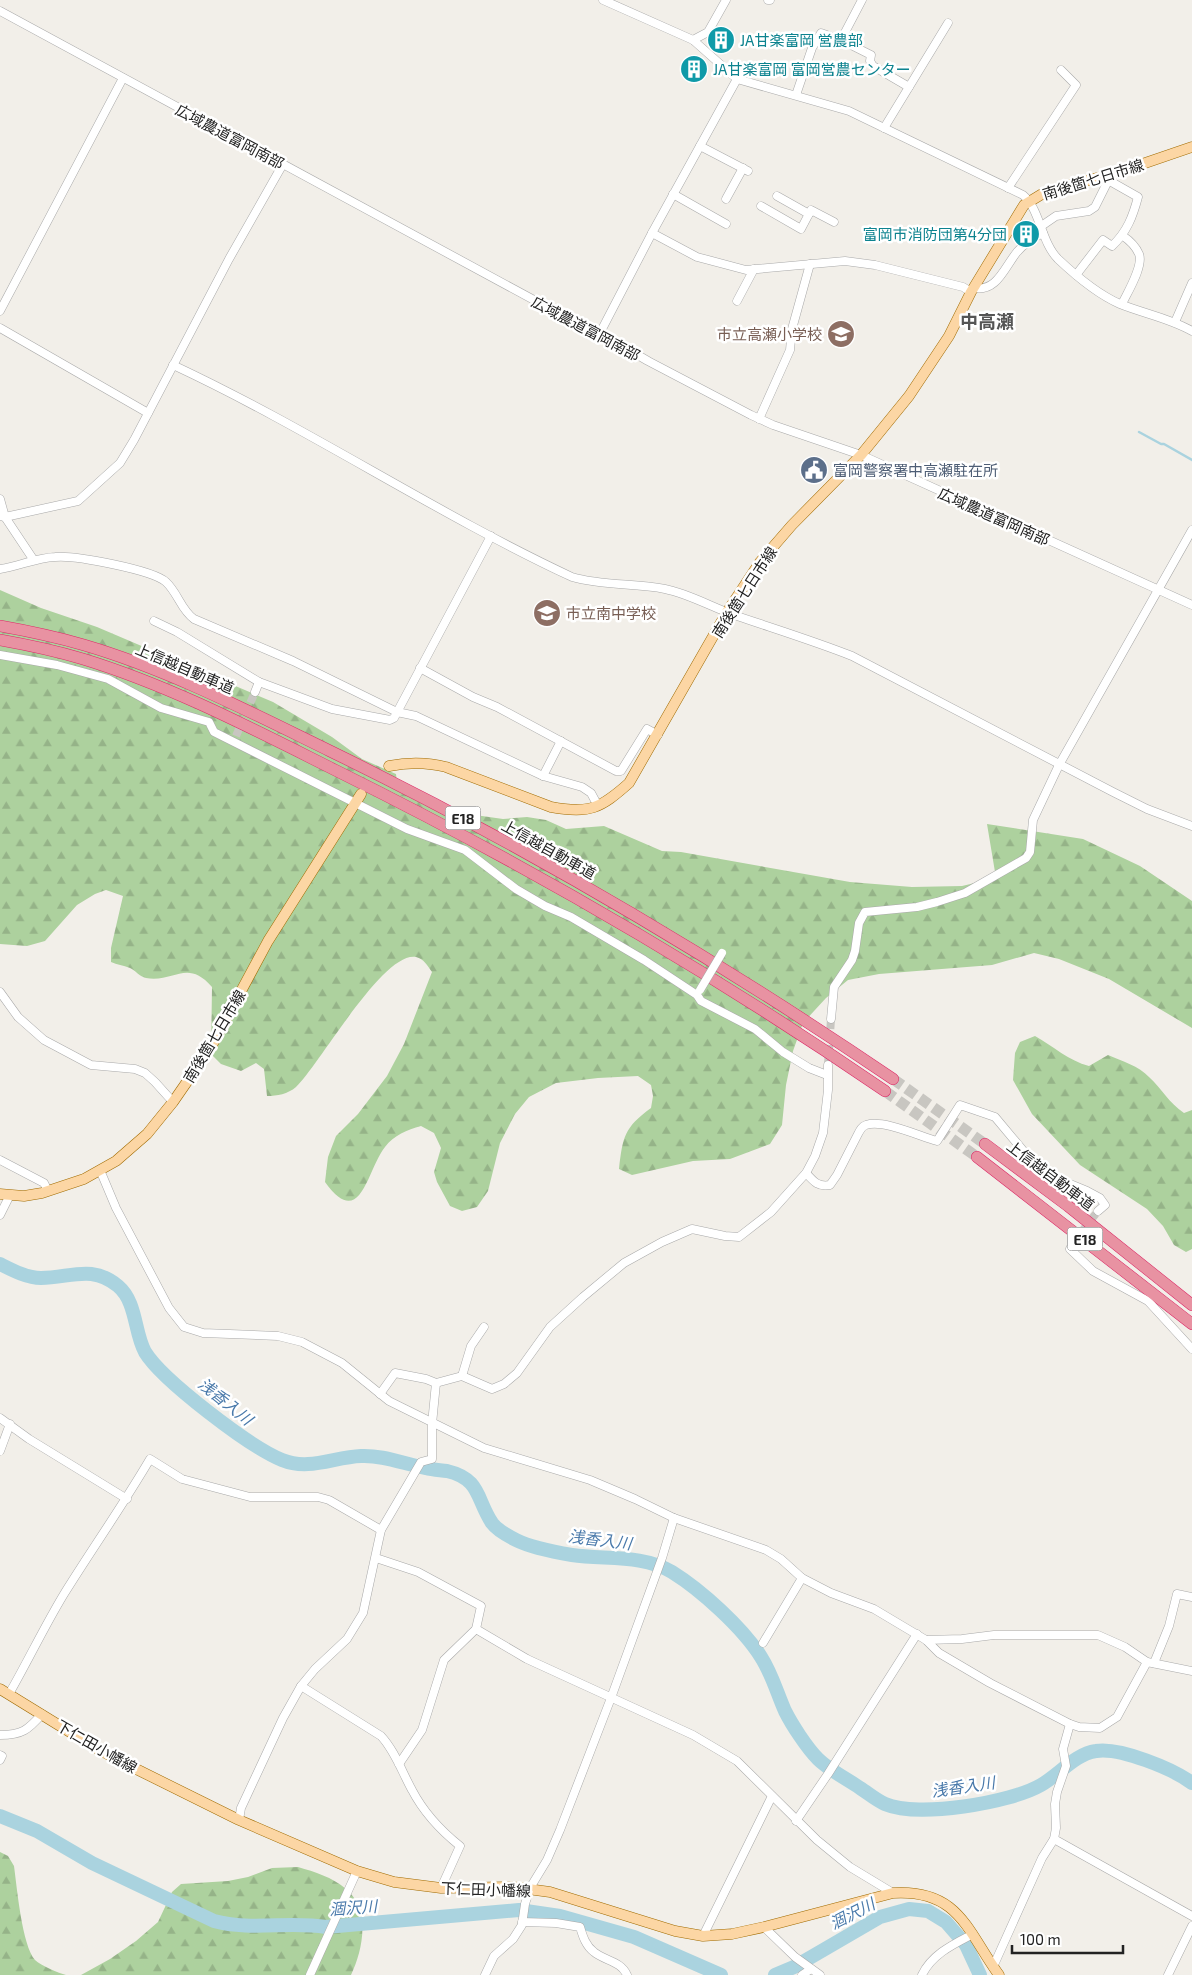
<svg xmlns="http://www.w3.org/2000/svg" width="1192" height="1975" viewBox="0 0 1192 1975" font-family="'Exo 2','Noto Sans JP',sans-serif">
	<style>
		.forest { fill: url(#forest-firs) }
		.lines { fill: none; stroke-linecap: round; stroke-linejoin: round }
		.stream { stroke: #aad3df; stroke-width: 2.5 }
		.river { stroke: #aad3df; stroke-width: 14 }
		.minor-tunnel { stroke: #c8c6c1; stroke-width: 8; stroke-dasharray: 8 4; stroke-linecap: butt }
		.highway-tunnel { stroke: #c8c6c1; stroke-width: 11; stroke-dasharray: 11 5.5; stroke-linecap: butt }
		.minor-casing { stroke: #a9a9a9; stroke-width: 9 }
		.major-casing { stroke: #a06b00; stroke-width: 11 }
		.highway-casing { stroke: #dc2a67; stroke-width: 12 }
		.minor { stroke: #fff; stroke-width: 8 }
		.major { stroke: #fcd6a4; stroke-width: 10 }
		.highway { stroke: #e892a2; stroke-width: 11 }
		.minor-bridge-casing { stroke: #a9a9a9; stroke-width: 9; stroke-linecap: butt }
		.minor-bridge { stroke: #fff; stroke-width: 8 }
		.labels { text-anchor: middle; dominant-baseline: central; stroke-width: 5; stroke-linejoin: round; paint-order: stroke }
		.shield { fill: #fff; stroke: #646464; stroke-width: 1 }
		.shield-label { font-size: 14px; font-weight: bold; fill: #222 }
		.culture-label { font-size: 15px; fill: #0d838f; stroke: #fff; text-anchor: start }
		.street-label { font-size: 15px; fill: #222; stroke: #fff }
		.education-label { font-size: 15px; fill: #785e54; stroke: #fff; text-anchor: end }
		.service-label { font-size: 15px; fill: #4e5e75; stroke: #fff; text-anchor: start }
		.water-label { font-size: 16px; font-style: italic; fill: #4a7aab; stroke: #fff }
		.quarter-label { font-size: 18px; font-weight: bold; fill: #555; stroke: #fff }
	</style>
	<defs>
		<pattern id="forest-firs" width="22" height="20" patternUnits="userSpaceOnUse" patternTransform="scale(1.25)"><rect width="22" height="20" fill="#add19e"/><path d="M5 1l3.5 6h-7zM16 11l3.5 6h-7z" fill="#95b388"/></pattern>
	</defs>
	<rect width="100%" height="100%" fill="#f2efe9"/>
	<!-- forest -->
	<g class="forest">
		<path d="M 0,590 L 41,608 L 97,627 L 273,702 L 332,737 L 362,759 L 396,774 L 398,791 L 433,809 L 503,819 L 527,817 L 546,820 L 566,829 L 604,826 L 662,851 L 681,852 L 850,882 L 912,887 L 962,886 L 996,878 L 987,824 L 1083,839 L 1140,866 L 1192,901 L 1192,1028 L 1109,979 L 1059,959 L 1034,953 L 992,965 L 879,974 L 848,980 L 826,998 L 803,1023 L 793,1051 L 786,1085 L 782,1125 L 770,1144 L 730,1159 L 693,1161 L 632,1175 L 619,1169 C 623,1136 624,1128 651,1108 L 653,1096 L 651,1085 L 638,1076 L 598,1078 L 556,1083 L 529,1097 L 515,1114 L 500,1143 L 488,1191 L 477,1207 L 462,1211 L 450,1206 L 437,1182 L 434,1172 L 441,1148 L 434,1133 L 421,1126 C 407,1130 394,1135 385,1147 C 367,1169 361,1232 325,1182 L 328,1157 L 336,1136 L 358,1114 L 387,1076 L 404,1044 L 432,972 C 427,965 424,959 416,957 C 383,951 320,1064 296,1087 C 288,1094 277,1096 267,1096 L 264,1069 L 256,1063 L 241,1071 L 221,1064 L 211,1054 L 212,987 C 187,958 174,983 146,978 C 140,977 135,970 130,968 C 123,965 117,965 111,962 L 111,948 L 123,896 L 106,890 L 95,894 L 77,905 L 45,941 L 27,946 L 0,944 Z"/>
		<path d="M 1035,1036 C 1053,1046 1069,1061 1089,1066 L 1108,1055 C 1122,1061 1139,1066 1149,1077 C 1162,1089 1169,1103 1184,1113 L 1192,1110 L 1192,1249 L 1186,1252 L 1174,1245 L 1163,1226 L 1147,1209 L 1080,1165 L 1032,1114 L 1013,1080 L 1015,1053 L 1020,1042 Z"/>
		<path d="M 0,1852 L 8,1856 L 14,1866 C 17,1888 22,1945 35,1960 C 41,1966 59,1973 66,1975 L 0,1975 Z"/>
		<path d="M 298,1867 C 315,1872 332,1877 346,1889 C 371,1910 363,1950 351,1975 L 81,1975 L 110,1959 L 136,1941 L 158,1922 L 172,1892 L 181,1884 L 228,1881 L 248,1877 L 272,1868 Z"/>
	</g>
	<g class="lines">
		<!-- stream -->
		<g class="stream">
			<path d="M 1139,432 L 1161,444 L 1164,444 L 1192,460"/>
			<path d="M 714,1975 L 715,1973"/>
		</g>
		<!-- river -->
		<g class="river">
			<path d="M 0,1264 C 12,1270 27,1278 41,1278 C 70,1278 92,1264 118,1286 C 137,1302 134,1332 145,1352 C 162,1380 250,1447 282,1460 C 309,1471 334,1457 361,1456 C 383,1455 404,1464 426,1468 C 433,1470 440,1470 447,1471 C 481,1479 476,1499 492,1523 C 497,1530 508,1536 516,1540 C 532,1548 554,1552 572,1555 C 605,1560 642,1554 672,1572 C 701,1590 743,1628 761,1657 C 772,1674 777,1693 785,1711 C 792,1725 807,1748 818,1759 C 829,1770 847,1779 860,1788 C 868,1793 876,1800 885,1804 C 918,1818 1010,1803 1041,1785 C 1060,1774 1075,1754 1096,1751 C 1120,1747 1173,1769 1192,1783"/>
			<path d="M 0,1816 L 37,1831 L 92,1863 L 214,1921 C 251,1931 289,1921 326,1927 L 519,1910 L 560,1916 L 634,1937 L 721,1975"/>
			<path d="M 775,1975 L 794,1967 L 880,1917 L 909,1909 L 928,1911 L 946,1922 L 966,1945 L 980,1975"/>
		</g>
		<!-- minor-tunnel -->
		<g class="minor-tunnel">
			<path d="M 236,736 L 255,692"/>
			<path d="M 828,1065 L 831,1019"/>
			<path d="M 1076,1239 L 1098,1211"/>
		</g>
		<!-- highway-tunnel -->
		<g class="highway-tunnel">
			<path d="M 893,1079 L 985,1144"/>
			<path d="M 885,1091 L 977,1157"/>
		</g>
		<!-- minor casing -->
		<g class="minor-casing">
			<g id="minor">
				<path d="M 603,0 L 693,40 L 737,79 L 849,111 L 1023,195 C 1040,209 1041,242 1058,259 C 1076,276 1097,294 1120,304 C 1145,314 1169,318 1192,331"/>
				<path d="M 768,0 L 770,0"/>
				<path d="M 0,11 L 558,313 L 600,333 L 648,361 L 751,415 L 773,425 L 861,455 L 1192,605"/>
				<path d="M 693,40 L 708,32 L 726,0"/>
				<path d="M 841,40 L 862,0"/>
				<path d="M 796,95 L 812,48 L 821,33 L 841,40 L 871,55 L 870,61 L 873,66 L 909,87"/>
				<path d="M 884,128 L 948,23"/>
				<path d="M 700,146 L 748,171"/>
				<path d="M 1008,188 L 1076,85 L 1061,70"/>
				<path d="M 673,194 L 726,224"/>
				<path d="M 777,196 L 809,214"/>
				<path d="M 726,199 L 743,168"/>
				<path d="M 761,206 L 801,229 L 811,210 L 834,222"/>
				<path d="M 1040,227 L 1056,216 L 1089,211 L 1095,207 L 1110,177"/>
				<path d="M 652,233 L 697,257 L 746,270 L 845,261 L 875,265 L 963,287 L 971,292"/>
				<path d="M 1076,275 L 1103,240 L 1112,246 C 1127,232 1133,216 1138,197 L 1108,180"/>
				<path d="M 974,288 C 997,292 1004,268 1017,252 C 1024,244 1033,238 1043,233"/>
				<path d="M 737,301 L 754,269"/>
				<path d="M 1122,304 C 1127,293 1144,266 1139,254 C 1136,247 1129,240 1123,236"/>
				<path d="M 0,311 L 123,78"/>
				<path d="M 1175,322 L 1192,283"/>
				<path d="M 0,328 L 148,413"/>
				<path d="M 600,333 L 652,233 L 737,79"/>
				<path d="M 173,365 C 310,429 435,513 572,577 C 602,586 634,583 665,589 C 690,594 713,608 737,616 C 775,629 814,641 852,656 L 1113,792 L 1147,809 L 1192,826"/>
				<path d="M 759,419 L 790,350 L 792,329 L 810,264"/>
				<path d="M 0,499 L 5,517 L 33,559"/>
				<path d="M 0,516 L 5,517 L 78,501 L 120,463 L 134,440 L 229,259 L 283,164"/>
				<path d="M 0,569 C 20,566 35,558 55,557 C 75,555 153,570 166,582 C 178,593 181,610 194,619 L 293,661 L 397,712 L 416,716 L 543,776 L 582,787 L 591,793 L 598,806"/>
				<path d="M 154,621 L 177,632 L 259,682 L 332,709 L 390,720 L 394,718 L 491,536"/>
				<path d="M 0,655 L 57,665 L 108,679 L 161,708 L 209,722 L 214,732 L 407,829 L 465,850 L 516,889 L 545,906 L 571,917 L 644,960 L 697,995 L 701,1001 L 755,1029 L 783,1052 L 809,1068 L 827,1075"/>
				<path d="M 420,668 L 473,697 L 497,707 L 616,771 L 621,771 L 647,729 L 658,735"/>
				<path d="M 255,692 L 259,682"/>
				<path d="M 543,776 L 561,741"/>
				<path d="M 0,992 L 18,1017 L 44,1040 L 91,1065 L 135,1069 L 145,1073 L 155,1082 L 173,1102"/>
				<path d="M 831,1019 L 834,987 L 852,960 L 855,951 L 859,923 L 865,912 L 917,907 L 937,902 L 965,893 L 1026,858 L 1030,852 L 1033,820 L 1059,765 L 1192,530"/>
				<path d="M 0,1160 L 44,1183 L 48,1191"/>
				<path d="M 100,1170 L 116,1208 L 169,1308 L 184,1327 L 203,1333 L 278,1336 L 302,1342 L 342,1363 L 389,1401 L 484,1448 L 590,1480 L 635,1499 L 674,1518 L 766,1550 L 781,1559 L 802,1578 L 831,1593 L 874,1609 L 926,1640 L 939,1653 L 990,1683 L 1070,1724 L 1079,1727 L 1100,1728 L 1117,1717 L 1147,1662"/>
				<path d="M 806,1173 C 814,1182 818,1187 830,1185 L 837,1175 L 858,1134 C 860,1130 862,1126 866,1125 C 883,1119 919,1136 937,1141 L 960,1105 L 995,1117 L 1041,1172 L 1087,1191 L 1100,1198 L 1105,1205 L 1098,1211"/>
				<path d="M 0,1215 L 10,1195"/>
				<path d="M 1074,1241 L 1070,1249 L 1093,1271 L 1148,1301 L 1192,1349"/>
				<path d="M 462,1376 L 471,1346 L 484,1327"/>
				<path d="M 380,1394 L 395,1373 L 426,1379 L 436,1383 L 462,1376 L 492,1389 L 504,1384 L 517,1373 L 550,1327 L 583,1297 L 624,1263 L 662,1242 L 692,1229 L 725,1236 L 739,1237 L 771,1212 L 806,1173 L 815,1156 L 823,1133 L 828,1090 L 828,1065"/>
				<path d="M 0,1418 L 29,1439 L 127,1499"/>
				<path d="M 0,1451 L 10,1424"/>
				<path d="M 376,1558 L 418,1572 L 481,1606 L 476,1629 L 527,1659 L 693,1735 L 737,1761 L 817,1840 L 850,1867 L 893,1893"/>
				<path d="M 926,1640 L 962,1639 L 994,1635 L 1098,1635 L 1125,1647 L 1147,1662 L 1192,1671"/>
				<path d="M 763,1643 L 802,1578"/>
				<path d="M 1154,1663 L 1169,1626 L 1177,1594 L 1192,1597"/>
				<path d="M 301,1686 L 381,1736 C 395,1751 402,1772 412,1790 C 424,1813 440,1830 460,1846 L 441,1888"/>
				<path d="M 9,1694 C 28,1661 44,1627 64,1594 C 92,1549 123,1505 150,1459 L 182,1479 L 250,1497 L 318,1497 L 329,1500 L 381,1530"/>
				<path d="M 0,1735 C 22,1735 28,1730 42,1714"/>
				<path d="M 0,1755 L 2,1756 L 0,1760"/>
				<path d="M 399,1764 L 422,1730 L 444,1660 L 476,1629"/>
				<path d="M 239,1820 L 241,1808 L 283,1718 L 301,1686 L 315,1669 L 347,1639 L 363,1613 L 381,1530 L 421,1462 L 432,1459 L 432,1424 L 436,1383"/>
				<path d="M 796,1821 L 828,1774 L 917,1634"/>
				<path d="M 1054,1839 L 1192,1916"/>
				<path d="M 522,1922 L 556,1923 L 580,1927 C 583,1937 586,1946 594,1952 C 605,1961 621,1961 627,1975"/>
				<path d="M 764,1927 L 795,1957 L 820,1975"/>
				<path d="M 703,1936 L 772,1796"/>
				<path d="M 993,1967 L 1042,1858 L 1054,1839 L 1056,1828 L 1055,1804 L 1057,1792 L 1066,1766 L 1063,1749 L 1070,1724"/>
				<path d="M 310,1975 L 357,1871"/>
				<path d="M 485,1975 L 494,1956 L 513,1939 L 522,1925 L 525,1904 L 530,1888 L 547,1860 L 560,1830 L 611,1698 L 662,1558 L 674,1518"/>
				<path d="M 802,1975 L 811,1969"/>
				<path d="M 922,1975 C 932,1954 954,1944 973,1934"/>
				<path d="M 1168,1975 L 1192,1926"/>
			</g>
		</g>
		<!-- major casing -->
		<g class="major-casing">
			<g id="major">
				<path d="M 389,766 C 409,762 426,762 446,767 L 551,807 C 589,814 600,809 629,783 L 727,612 L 760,562 L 792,525 L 861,455 L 909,396 L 949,336 L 971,292 L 1024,205 L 1047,191 L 1116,173 L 1192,147"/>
				<path d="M 0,1194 L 24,1196 L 42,1193 L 84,1179 L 116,1161 L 147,1134 L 173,1102 L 211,1047 L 268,941 L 361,794"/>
				<path d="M 0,1689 L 96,1748 L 122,1762 L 239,1820 L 357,1871 L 394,1882 L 441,1888 L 513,1887 L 550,1892 L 675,1931 L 703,1936 L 732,1934 L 764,1927 L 893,1893 C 959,1889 967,1931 999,1975"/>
			</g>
		</g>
		<!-- highway casing -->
		<g class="highway-casing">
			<g id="highway">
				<path d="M 0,626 C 28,631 56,637 84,645 C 169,670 250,712 330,751 C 525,846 713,957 893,1079"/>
				<path d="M 0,640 C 28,645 56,651 83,659 C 171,686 253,729 335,770 C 525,864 710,971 885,1091"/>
				<path d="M 985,1144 L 1068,1206 L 1192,1305"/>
				<path d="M 977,1157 L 1192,1324"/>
			</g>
		</g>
		<!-- minor -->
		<use href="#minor" class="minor"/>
		<!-- major -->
		<use href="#major" class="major"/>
		<!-- highway -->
		<use href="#highway" class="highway"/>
		<!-- minor-bridge casing -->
		<g class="minor-bridge-casing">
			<path id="minor-bridge" d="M 700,990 L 722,953"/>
		</g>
		<!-- minor-bridge -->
		<use href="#minor-bridge" class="minor-bridge"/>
	</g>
	<!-- icons -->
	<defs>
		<g id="building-disc" transform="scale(1.4375)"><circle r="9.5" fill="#0f9aa8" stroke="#fff"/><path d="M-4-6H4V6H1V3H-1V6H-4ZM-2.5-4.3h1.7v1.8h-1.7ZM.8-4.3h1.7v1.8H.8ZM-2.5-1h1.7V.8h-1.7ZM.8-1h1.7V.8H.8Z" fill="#fff"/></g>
		<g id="school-disc" transform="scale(1.4375)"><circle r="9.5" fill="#8d6e63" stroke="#fff"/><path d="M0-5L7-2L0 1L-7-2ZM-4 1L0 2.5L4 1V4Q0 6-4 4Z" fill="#fff"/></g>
		<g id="civic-disc" transform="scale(1.4375)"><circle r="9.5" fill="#5c6f8a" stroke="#fff"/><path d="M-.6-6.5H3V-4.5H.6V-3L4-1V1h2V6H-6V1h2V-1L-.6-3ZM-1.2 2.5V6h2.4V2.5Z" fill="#fff"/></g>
	</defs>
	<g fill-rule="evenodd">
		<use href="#building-disc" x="721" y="40"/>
		<use href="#building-disc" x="694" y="69"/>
		<use href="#building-disc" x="1026" y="234"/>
		<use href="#school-disc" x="841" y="334"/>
		<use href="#civic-disc" x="814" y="470"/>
		<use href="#school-disc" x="547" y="613"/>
	</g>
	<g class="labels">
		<!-- shield labels -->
		<g class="shield">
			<rect x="445.5" y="806.5" width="35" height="23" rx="4"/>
			<rect x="1067.5" y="1227.5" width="35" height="23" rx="4"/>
		</g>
		<g class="shield-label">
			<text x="463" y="818">E18</text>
			<text x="1085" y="1239">E18</text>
		</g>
		<!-- culture labels -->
		<g class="culture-label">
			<text x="740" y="40">JA甘楽富岡 営農部</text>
			<text x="713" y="69">JA甘楽富岡 富岡営農センター</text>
			<text x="1007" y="234" text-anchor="end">富岡市消防団第4分団</text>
		</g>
		<!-- street labels -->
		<g class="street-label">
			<text transform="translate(230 136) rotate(28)">広域農道富岡南部</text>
			<text transform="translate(1093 179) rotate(-17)">南後箇七日市線</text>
			<text transform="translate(586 328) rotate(28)">広域農道富岡南部</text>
			<text transform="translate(994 516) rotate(24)">広域農道富岡南部</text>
			<text transform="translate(744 592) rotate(-57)">南後箇七日市線</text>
			<text transform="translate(185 668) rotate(23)">上信越自動車道</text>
			<text transform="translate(549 849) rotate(29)">上信越自動車道</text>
			<text transform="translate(214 1036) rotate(-59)">南後箇七日市線</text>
			<text transform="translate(1051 1175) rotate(37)">上信越自動車道</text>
			<text transform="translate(97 1746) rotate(30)">下仁田小幡線</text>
			<text transform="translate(486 1889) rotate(2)">下仁田小幡線</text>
		</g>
		<!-- education labels -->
		<g class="education-label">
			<text x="822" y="334">市立高瀬小学校</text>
			<text x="566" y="613" text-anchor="start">市立南中学校</text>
		</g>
		<!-- service labels -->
		<g class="service-label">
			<text x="833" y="470">富岡警察署中高瀬駐在所</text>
		</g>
		<!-- water labels -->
		<g class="water-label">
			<text transform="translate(226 1401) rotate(39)">浅香入川</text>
			<text transform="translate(600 1539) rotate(7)">浅香入川</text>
			<text transform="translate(963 1786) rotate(-8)">浅香入川</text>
			<text transform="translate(353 1907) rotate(-4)">涸沢川</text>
			<text transform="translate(852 1913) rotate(-27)">涸沢川</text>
		</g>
		<!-- quarter labels -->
		<g class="quarter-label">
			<text x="987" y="321">中高瀬</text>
		</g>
	</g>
	<!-- scale -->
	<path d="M1012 1945v8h111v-8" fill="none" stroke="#222222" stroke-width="2.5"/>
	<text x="1020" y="1945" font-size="15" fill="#222222" stroke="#ffffff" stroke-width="4" paint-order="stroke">100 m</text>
</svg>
